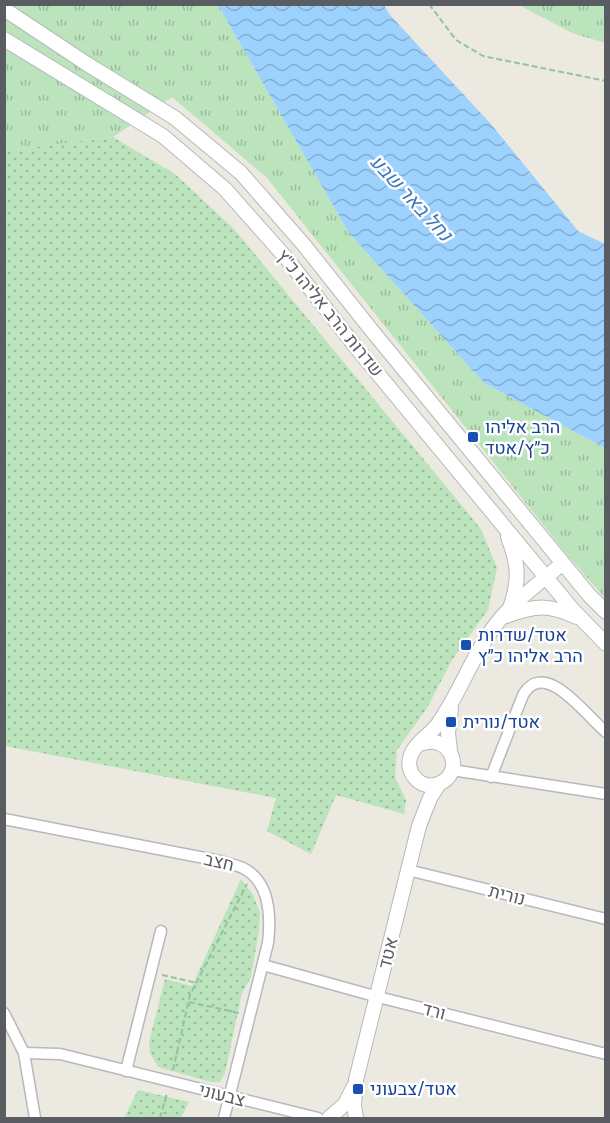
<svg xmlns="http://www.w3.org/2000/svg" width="610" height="1123" viewBox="0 0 610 1123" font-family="Karla,Heebo,sans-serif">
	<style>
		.grass { fill: url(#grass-tufts) }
		.park { fill: url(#park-dots) }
		.water { fill: url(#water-waves) }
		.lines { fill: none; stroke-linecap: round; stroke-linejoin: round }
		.minor-casing { stroke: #b6b8bd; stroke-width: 13 }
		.tertiary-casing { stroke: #b6b8bd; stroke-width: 16 }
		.path { stroke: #94c2a2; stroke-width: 2; stroke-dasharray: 6 3; stroke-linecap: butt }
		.minor { stroke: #fff; stroke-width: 10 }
		.tertiary { stroke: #fff; stroke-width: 14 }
		.transit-dot { fill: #1a4fb4; stroke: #fff; stroke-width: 2 }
		.labels { text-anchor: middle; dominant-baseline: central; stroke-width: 5; stroke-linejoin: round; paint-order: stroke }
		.street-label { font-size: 18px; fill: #595c61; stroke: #fff }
		.transit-label { font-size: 18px; fill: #164399; stroke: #fff; text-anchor: start }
		.water-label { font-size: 20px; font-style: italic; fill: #3e78b9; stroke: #fff }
	</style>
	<defs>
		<pattern id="grass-tufts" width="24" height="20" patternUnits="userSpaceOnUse" patternTransform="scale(1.5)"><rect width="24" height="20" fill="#bbe4bc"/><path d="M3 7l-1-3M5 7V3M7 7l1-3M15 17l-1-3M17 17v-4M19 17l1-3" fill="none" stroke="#9bbc9c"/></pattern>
		<pattern id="park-dots" width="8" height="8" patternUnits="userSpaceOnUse" patternTransform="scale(1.5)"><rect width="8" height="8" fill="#bbe4bc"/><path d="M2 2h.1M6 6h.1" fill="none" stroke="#9bbc9c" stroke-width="1.8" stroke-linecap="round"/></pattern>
		<pattern id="water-waves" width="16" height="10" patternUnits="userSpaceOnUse" patternTransform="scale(1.5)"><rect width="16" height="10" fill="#9dd2ff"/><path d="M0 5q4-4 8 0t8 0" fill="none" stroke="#83aed2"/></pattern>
	</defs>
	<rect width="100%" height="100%" fill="#ece9e0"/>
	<!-- grass -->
	<g class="grass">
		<path d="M 4,5 L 218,5 L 349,233 L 484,383 L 605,448 L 605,598 L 567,555 L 267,178 L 172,97 L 113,137 L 5,151 Z"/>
		<path d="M 519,5 L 605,5 L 605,43 L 572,33 Z"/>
	</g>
	<!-- park -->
	<g class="park">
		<path d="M 113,137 L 175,174 L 234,229 L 481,529 L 497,568 L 488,610 L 452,660 L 427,708 L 397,750 L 395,777 L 406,800 L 404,814 L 336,795 L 311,854 L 267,831 L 276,798 L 5,746 L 5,151 Z"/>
		<path d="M 241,879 L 253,895 L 260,912 L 259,930 L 251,977 L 242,993 L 225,1073 L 220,1082 L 211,1082 L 158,1067 L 150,1053 L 149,1042 L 165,979 L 192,986 Z"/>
		<path d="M 138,1090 L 189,1102 L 181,1118 L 124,1118 Z"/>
	</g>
	<!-- water -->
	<path class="water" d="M 218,5 L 384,5 L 390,15 L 490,123 L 578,231 L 605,244 L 605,448 L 484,383 L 349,233 Z"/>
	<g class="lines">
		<!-- minor casing -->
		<g class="minor-casing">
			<g id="minor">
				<path d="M 452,770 L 606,794"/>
				<path d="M 491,777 L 523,695 C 545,657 587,717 606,732"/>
				<path d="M 4,819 L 220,861 C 228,863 236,865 243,868 C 271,882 271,917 268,943 L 224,1118"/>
				<path d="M 408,870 L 606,919"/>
				<path d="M 263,965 L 378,997 L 606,1054"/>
				<path d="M 4,1013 L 24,1053 L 35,1118"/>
				<path d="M 24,1053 L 60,1054 L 318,1118"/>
				<path d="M 126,1071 L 161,931"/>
			</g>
		</g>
		<!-- tertiary casing -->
		<g class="tertiary-casing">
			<g id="tertiary">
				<path d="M 4,9 L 87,64 L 175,118 L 241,173 L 304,245 L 373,332 L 589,595 L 606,612"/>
				<path d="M 4,39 L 163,136 L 225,189 L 287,259 L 355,346 L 573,610 L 606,644"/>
				<path d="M 508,537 C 518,563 520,578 511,605"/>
				<path d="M 506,616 C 536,605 548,604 577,617"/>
				<path d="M 420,744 C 452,732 466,774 438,784 C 421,791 404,772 411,755 C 415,743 430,735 438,724 C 462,690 474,650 501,618 C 519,597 542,581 563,563"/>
				<path d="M 450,751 L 448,733 L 451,708"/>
				<path d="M 329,1118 L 345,1104 L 353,1088"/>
				<path d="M 356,1118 L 354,1105 L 356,1080 L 419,826 L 430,798 L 439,784"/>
			</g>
		</g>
		<!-- path -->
		<g class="path">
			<path d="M 429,4 L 456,40 L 483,56 L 606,81"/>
			<path d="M 162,975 L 197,983"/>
			<path d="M 189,1002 L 239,1013"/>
			<path d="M 173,1070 L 190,995 L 247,884"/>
			<path d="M 160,1118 L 167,1093"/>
		</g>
		<!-- minor -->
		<use href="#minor" class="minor"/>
		<!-- tertiary -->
		<use href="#tertiary" class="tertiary"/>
	</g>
	<!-- markers -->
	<g class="transit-dot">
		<rect x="467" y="431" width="12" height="12" rx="3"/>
		<rect x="460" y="639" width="12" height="12" rx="3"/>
		<rect x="445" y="716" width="12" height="12" rx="3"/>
		<rect x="352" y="1083" width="12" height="12" rx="3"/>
	</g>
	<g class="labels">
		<!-- street labels -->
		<g class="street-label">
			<text transform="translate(330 313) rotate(51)">שדרות הרב אליהו כ"ץ</text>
			<text transform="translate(219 862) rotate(13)">חצב</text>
			<text transform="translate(507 895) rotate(14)">נורית</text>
			<text transform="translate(388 953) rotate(-76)">אטד</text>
			<text transform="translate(434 1011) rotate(14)">ורד</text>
			<text transform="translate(222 1095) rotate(14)">צבעוני</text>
		</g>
		<!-- transit labels -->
		<g class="transit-label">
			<text x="485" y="427">הרב אליהו<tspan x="485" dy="21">כ״ץ/אטד</tspan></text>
			<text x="478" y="635">אטד/שדרות<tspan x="478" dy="21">הרב אליהו כ״ץ</tspan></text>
			<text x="463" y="722">אטד/נורית</text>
			<text x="370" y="1089">אטד/צבעוני</text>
		</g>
		<!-- water labels -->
		<g class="water-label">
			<text transform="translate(411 198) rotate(47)">נחל באר שבע</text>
		</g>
	</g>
	<!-- border -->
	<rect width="610" height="1123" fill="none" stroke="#595c61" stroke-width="12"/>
</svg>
